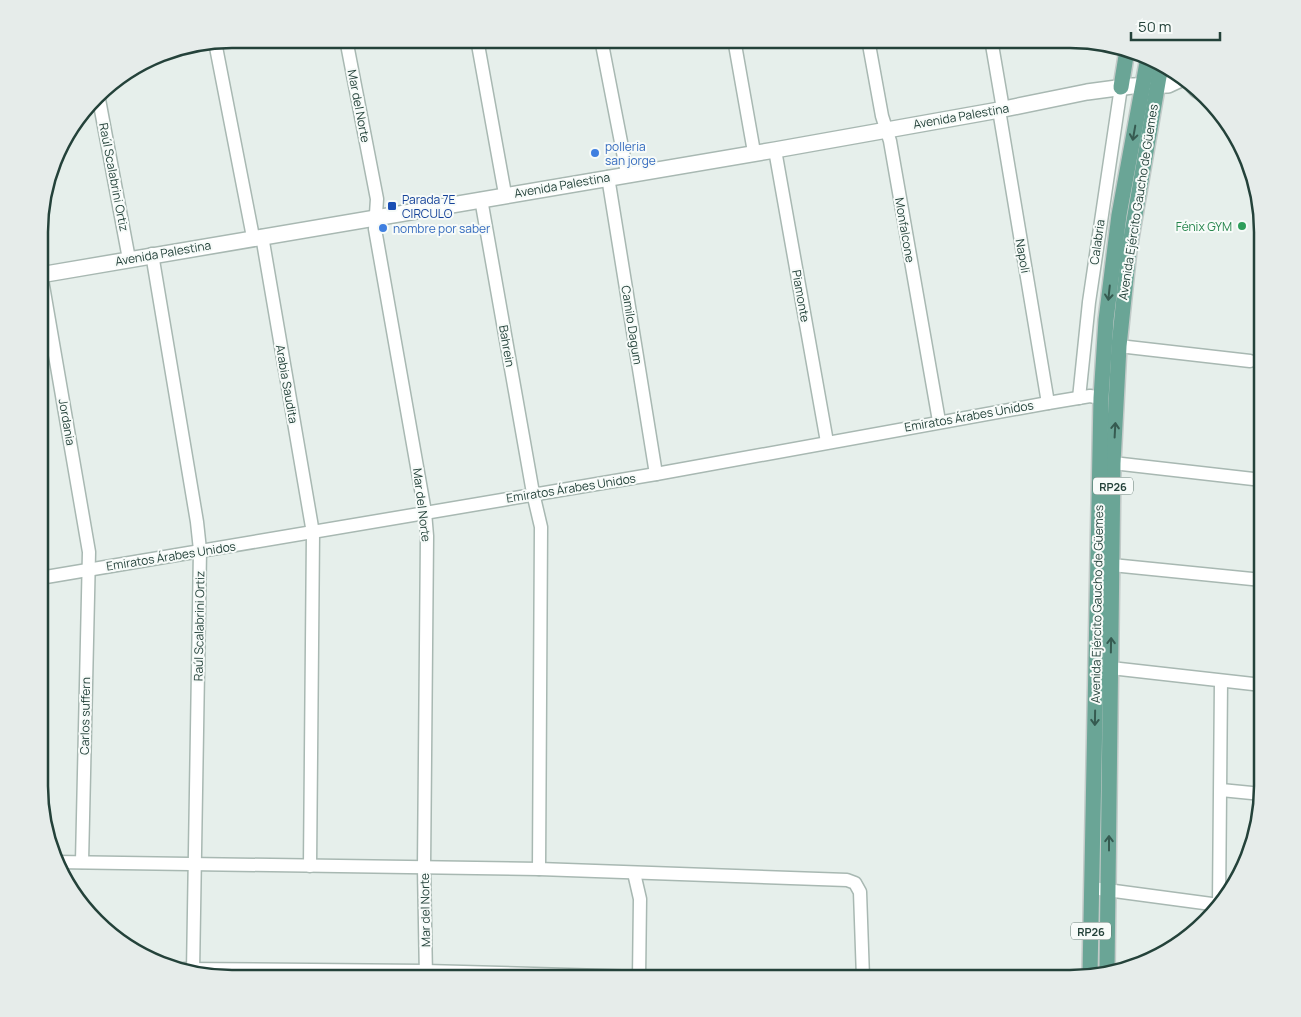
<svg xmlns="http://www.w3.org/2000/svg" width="1301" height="1017" viewBox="0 0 1301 1017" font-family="Manrope,sans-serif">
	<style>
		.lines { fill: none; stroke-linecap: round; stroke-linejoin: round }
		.minor-casing { stroke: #a8b8b2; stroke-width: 15 }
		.tertiary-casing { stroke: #a8b8b2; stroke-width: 18 }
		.primary-casing { stroke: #c2cac8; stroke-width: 18 }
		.minor { stroke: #fff; stroke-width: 12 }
		.tertiary { stroke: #fff; stroke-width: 15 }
		.primary { stroke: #6aa596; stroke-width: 15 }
		.oneway { stroke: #365b51 }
		.shop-dot { fill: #3f7fe0; stroke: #f7fbf9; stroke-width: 2 }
		.transit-dot { fill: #1a4fb4; stroke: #f7fbf9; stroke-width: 2 }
		.leisure-dot { fill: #2e9e5b; stroke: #f7fbf9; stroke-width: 2 }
		.labels { text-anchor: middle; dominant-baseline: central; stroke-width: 4; stroke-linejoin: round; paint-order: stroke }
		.shield { fill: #f7fbf9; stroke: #637a73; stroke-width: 1 }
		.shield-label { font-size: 11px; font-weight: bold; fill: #24423a }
		.street-label { font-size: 12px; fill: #24423a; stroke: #f7fbf9 }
		.shop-label { font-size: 12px; fill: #366cbe; stroke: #f7fbf9; text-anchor: start }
		.transit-label { font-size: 12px; fill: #164399; stroke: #f7fbf9; text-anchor: start }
		.leisure-label { font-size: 12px; fill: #27864d; stroke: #f7fbf9; text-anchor: end }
		.rim { fill: none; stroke: #24423a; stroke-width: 2.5 }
	</style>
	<rect width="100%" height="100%" fill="#e6efeb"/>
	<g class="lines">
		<!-- minor casing -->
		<g class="minor-casing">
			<g id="minor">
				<path d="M 346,39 L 377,199 L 375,229 L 425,512 L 427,536 L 424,868 L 426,978"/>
				<path d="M 477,39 L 505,194"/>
				<path d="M 601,39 L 627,173"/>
				<path d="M 734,39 L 754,152"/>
				<path d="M 868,39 L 882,116 L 890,141 L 939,421"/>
				<path d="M 991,39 L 1003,109"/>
				<path d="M 215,42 L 253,237"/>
				<path d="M 1188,82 L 1196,91 L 1203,95"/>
				<path d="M 98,94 L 129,259"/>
				<path d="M 999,110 L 1048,403"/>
				<path d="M 775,150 L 827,442"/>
				<path d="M 608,177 L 656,474"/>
				<path d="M 481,199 L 533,493 L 541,527 L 539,869"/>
				<path d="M 262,236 L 313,533 L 310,866"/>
				<path d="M 152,254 L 197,522 L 200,550 L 193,972"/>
				<path d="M 41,274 L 89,552 L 82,862"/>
				<path d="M 1119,346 L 1250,361"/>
				<path d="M 1079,398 L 1089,302 L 1121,87"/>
				<path d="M 1113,463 L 1262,480"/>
				<path d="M 1112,565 L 1262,580"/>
				<path d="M 40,578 L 656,474 L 1048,403 L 1090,396 L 1101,398"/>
				<path d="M 1111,668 L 1262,685"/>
				<path d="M 1221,790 L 1262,794"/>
				<path d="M 56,862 L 539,869 L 847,880 L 855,883 L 860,892 L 863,978"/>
				<path d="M 634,873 L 640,899 L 639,978"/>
				<path d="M 1092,888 L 1219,905"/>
				<path d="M 1219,905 L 1221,681"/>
				<path d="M 181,969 L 426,971 L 639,977"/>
			</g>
		</g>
		<!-- tertiary casing -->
		<g class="tertiary-casing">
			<path id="tertiary" d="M 40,275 L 775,150 L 999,110 L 1087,92 L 1132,86 L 1168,85 L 1183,78"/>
		</g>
		<!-- primary casing -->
		<g class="primary-casing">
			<g id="primary">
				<path d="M 1121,87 L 1127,50"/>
				<path d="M 1107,971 L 1113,463 L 1119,346 L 1129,250 L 1161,65"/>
				<path d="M 1090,974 L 1101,398 L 1106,320 L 1119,215 L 1148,57"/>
			</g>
		</g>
		<!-- minor -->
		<use href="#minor" class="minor"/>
		<!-- tertiary -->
		<use href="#tertiary" class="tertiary"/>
		<!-- primary -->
		<use href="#primary" class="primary"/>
	</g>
	<!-- one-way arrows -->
	<defs><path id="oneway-shaft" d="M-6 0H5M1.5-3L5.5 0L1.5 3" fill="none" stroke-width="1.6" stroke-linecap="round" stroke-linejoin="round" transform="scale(1.25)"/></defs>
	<g class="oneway">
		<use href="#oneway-shaft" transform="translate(1134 133) rotate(100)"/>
		<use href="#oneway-shaft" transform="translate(1109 293) rotate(96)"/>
		<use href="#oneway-shaft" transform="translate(1115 430) rotate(-87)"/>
		<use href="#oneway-shaft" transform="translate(1111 645) rotate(-89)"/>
		<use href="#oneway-shaft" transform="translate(1095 718) rotate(91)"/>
		<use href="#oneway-shaft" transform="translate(1109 843) rotate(-90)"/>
	</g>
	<!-- markers -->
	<g class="shop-dot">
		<circle cx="595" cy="153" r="5"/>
		<circle cx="383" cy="228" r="5"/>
	</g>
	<rect class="transit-dot" x="387" y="201" width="10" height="10" rx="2.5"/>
	<circle class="leisure-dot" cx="1242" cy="226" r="5"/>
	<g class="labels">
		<!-- shield labels -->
		<g class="shield">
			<rect x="1093" y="477.5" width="40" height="17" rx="4"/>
			<rect x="1071" y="922.5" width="40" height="17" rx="4"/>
		</g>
		<g class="shield-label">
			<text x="1113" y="486">RP26</text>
			<text x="1091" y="931">RP26</text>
		</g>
		<!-- street labels -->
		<g class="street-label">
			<text transform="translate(359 106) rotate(79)">Mar del Norte</text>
			<text transform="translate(961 116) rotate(-10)">Avenida Palestina</text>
			<text transform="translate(114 177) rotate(79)">Raúl Scalabrini Ortiz</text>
			<text transform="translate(562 185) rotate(-10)">Avenida Palestina</text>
			<text transform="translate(1138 202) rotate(-81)">Avenida Ejército Gaucho de Güemes</text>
			<text transform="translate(905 230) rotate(80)">Monfalcone</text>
			<text transform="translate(1097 242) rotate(-82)">Calabria</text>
			<text transform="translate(163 253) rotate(-10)">Avenida Palestina</text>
			<text transform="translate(1023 256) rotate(80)">Napoli</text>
			<text transform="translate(801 296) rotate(80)">Piamonte</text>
			<text transform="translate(632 325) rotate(81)">Camilo Dagum</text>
			<text transform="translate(507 346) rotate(80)">Bahrein</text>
			<text transform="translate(287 384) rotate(80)">Arabia Saudita</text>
			<text transform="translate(969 416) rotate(-10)">Emiratos Árabes Unidos</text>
			<text transform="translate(67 422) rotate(80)">Jordania</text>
			<text transform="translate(571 488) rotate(-9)">Emiratos Árabes Unidos</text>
			<text transform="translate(422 505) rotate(83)">Mar del Norte</text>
			<text transform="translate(171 556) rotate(-9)">Emiratos Árabes Unidos</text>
			<text transform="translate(1097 604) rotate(-89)">Avenida Ejército Gaucho de Güemes</text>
			<text transform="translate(199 626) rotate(-89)">Raúl Scalabrini Ortiz</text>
			<text transform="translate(85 716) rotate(-89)">Carlos suffern</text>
			<text transform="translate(425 910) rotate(-91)">Mar del Norte</text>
		</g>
		<!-- shop labels -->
		<g class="shop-label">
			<text x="605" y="146">polleria<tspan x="605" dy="14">san jorge</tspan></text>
			<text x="393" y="228">nombre por saber</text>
		</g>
		<!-- transit labels -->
		<g class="transit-label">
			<text x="402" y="199">Parada 7E<tspan x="402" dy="14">CIRCULO</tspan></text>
		</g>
		<!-- leisure labels -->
		<g class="leisure-label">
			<text x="1232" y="226">Fénix GYM</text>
		</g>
	</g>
	<!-- crop -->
	<path d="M0 0H1301V1017H0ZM232 48H1070A184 184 0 0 1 1254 232V786A184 184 0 0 1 1070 970H232A184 184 0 0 1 48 786V232A184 184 0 0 1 232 48Z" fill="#e6ecea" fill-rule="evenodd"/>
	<path class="rim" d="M232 48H1070A184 184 0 0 1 1254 232V786A184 184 0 0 1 1070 970H232A184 184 0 0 1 48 786V232A184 184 0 0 1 232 48Z"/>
	<!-- scale -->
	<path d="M1131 32v8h89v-8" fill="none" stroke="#24423a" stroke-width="2.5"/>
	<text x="1138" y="32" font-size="15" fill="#24423a" stroke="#f7fbf9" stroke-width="4" paint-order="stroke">50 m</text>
</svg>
